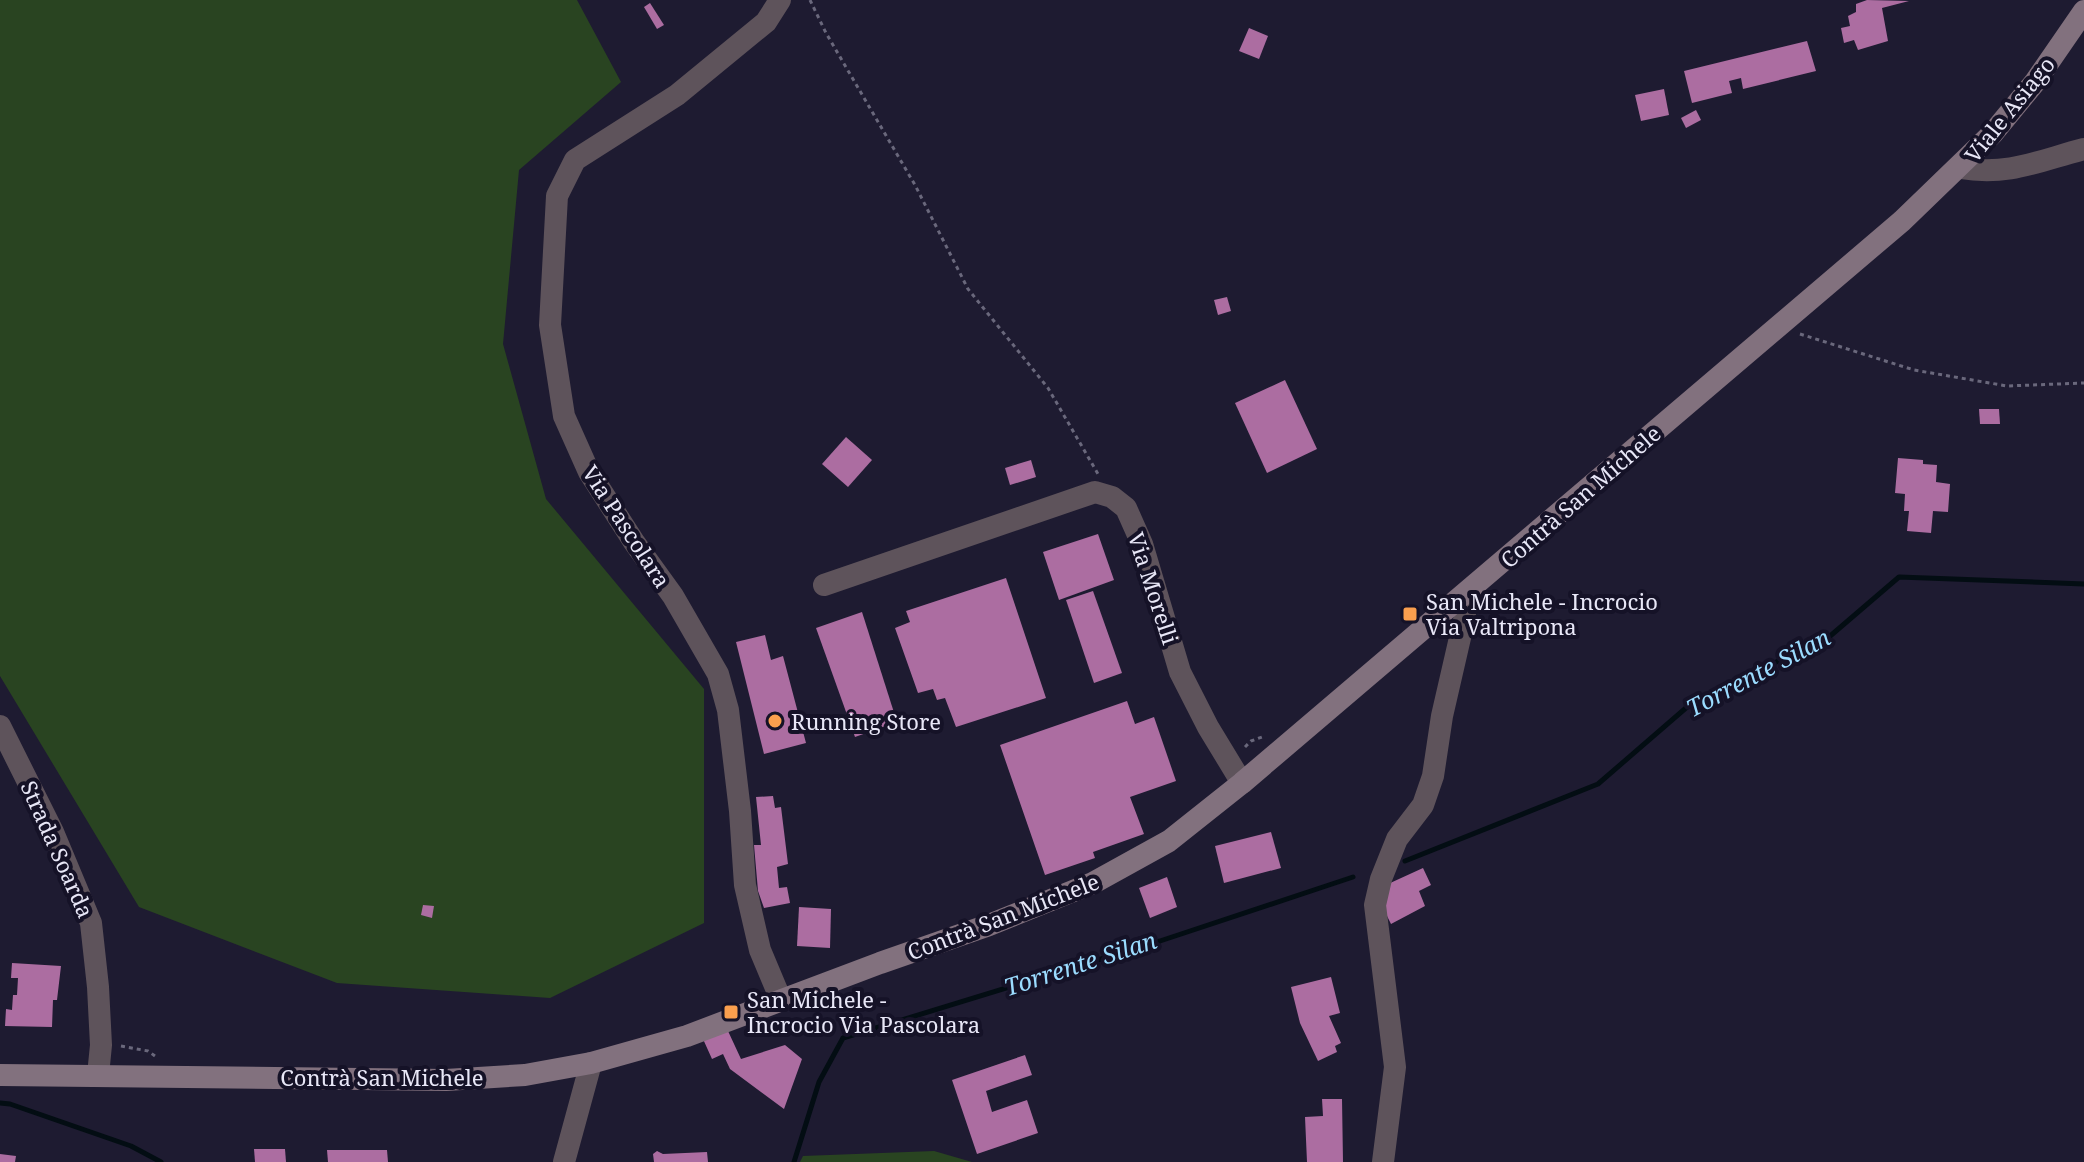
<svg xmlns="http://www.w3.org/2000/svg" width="2084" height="1162" viewBox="0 0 2084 1162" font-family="'Noto Serif',serif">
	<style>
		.green { fill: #294421 }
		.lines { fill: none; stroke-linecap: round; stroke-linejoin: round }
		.stream { stroke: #030d13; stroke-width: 5 }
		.building { fill: #ac6da1 }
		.path { stroke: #6a687c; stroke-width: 3; stroke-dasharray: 4 4; stroke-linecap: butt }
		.minor { stroke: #5e535b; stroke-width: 22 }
		.tertiary { stroke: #5e535b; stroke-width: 22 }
		.secondary { stroke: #82717e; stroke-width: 22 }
		.poi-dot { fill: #fa9f4e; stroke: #151227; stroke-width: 3 }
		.labels { text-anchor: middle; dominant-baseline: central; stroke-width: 8; stroke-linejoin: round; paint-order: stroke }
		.street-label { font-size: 22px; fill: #e8e7f7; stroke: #151227 }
		.poi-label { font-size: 22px; fill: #e8e7f7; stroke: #151227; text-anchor: start }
		.water-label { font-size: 24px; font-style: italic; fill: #9bdcff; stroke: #151227 }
	</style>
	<rect width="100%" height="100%" fill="#1e1b31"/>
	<!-- green -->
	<g class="green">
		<path d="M 0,0 L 577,0 L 621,82 L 519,170 L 503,344 L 546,499 L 704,689 L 704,923 L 550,998 L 337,983 L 139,907 L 0,676 Z"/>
		<path d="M 934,1151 L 972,1162 L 800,1162 L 803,1156 Z"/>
	</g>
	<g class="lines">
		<!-- stream -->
		<g class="stream">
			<path d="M 1405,861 L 1598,784 L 1694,701 L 1829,637 L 1899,577 L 2084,584"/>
			<path d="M 0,1103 L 10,1104 L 131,1146 L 161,1162"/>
			<path d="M 794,1162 L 819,1082 L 843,1038 L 1160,941 L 1353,877"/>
		</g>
	</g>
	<!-- building -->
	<g class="building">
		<path d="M 1867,0 L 1909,1 L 1882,8 L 1888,41 L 1858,50 L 1854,40 L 1844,43 L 1841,28 L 1850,26 L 1848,16 L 1856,12 L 1856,4 Z"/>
		<path d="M 650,3 L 664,25 L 657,29 L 644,7 Z"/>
		<path d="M 1249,28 L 1268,36 L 1259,59 L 1239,51 Z"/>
		<path d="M 1807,41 L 1816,71 L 1743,89 L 1741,78 L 1729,81 L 1732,93 L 1692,103 L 1684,71 Z"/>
		<path d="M 1664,89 L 1669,115 L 1641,121 L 1635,95 Z"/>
		<path d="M 1696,110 L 1701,120 L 1686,128 L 1681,118 Z"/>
		<path d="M 1227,297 L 1231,311 L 1218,315 L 1214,300 Z"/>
		<path d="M 1285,380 L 1317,449 L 1267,473 L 1235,403 Z"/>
		<path d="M 1979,409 L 1999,409 L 2000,424 L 1980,424 Z"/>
		<path d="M 846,437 L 872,460 L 848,487 L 822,464 Z"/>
		<path d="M 1898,458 L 1923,460 L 1923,464 L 1937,465 L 1936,482 L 1950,484 L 1948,512 L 1933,511 L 1931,533 L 1907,531 L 1909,511 L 1904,511 L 1905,494 L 1895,493 Z"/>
		<path d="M 1031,460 L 1036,477 L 1010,485 L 1005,468 Z"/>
		<path d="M 1098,534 L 1114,580 L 1059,600 L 1043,552 Z"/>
		<path d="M 1006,578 L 1046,698 L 956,727 L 945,698 L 937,700 L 933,689 L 918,693 L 895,628 L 910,622 L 906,611 Z"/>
		<path d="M 1093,591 L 1122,673 L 1094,683 L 1066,600 Z"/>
		<path d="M 862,612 L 897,722 L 855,737 L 816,628 Z"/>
		<path d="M 765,635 L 771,660 L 783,656 L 806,743 L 764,754 L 736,642 Z"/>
		<path d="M 1127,701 L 1135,724 L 1154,717 L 1176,781 L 1130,797 L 1144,834 L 1093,852 L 1095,858 L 1045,875 L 1000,745 Z"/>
		<path d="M 773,796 L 775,808 L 781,807 L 788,864 L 777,867 L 779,888 L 787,887 L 790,903 L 764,908 L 758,891 L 754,845 L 761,845 L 756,797 Z"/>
		<path d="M 1271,832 L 1281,868 L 1224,883 L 1215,846 Z"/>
		<path d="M 1423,868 L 1431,885 L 1419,891 L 1425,906 L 1391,924 L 1383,908 L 1388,884 Z"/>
		<path d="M 1167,877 L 1177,907 L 1150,918 L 1139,888 Z"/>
		<path d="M 423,905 L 434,906 L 432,918 L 421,915 Z"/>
		<path d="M 799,907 L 831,909 L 830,948 L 797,946 Z"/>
		<path d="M 12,963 L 61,966 L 57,1000 L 53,1000 L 52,1027 L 5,1026 L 6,1009 L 12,1010 L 13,995 L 17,995 L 18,978 L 11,978 Z"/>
		<path d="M 1331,977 L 1340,1013 L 1329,1016 L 1341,1043 L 1335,1046 L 1337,1052 L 1318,1061 L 1300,1023 L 1291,987 Z"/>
		<path d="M 728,1031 L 741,1059 L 785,1045 L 802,1059 L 784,1109 L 730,1069 L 723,1054 L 712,1059 L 703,1039 Z"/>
		<path d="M 1025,1055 L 1032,1075 L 986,1091 L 992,1112 L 1027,1100 L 1038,1133 L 977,1154 L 952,1080 Z"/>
		<path d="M 1322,1099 L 1342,1099 L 1343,1162 L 1307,1162 L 1305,1117 L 1323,1116 Z"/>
		<path d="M 254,1149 L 285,1149 L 286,1162 L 255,1162 Z"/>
		<path d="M 327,1150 L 387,1150 L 388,1162 L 328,1162 Z"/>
		<path d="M 657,1151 L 663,1154 L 707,1152 L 708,1162 L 654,1162 L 653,1154 Z"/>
		<path d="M 0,1154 L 16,1156 L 15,1162 L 0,1162 Z"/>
	</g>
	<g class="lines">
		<!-- path -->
		<g class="path">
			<path d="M 810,0 L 826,33 L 915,185 L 968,289 L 1048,388 L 1098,474"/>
			<path d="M 1800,334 L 1914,370 L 2007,386 L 2084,383"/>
			<path d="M 1245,747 L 1251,741 L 1262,737"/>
			<path d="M 121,1046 L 148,1051 L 155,1056"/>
		</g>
		<!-- minor -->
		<g class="minor">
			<path d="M 780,0 L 766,22 L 677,95 L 575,160 L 557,196 L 550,325 L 564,416 L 589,472 L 634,542 L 673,596 L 718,674 L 728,710 L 740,811 L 745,885 L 760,950 L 781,1000"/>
			<path d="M 824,585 L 1095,492 L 1112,497 L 1126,508 L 1142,544 L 1180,672 L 1208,727 L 1242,783"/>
			<path d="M 0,726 L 53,832 L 91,923 L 98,987 L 101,1045 L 98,1075"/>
			<path d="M 564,1162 L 591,1063"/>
			<path d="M 1383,1162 L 1395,1067 L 1375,905 L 1381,879 L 1397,839 L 1423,805 L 1433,776 L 1442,716 L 1465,616 L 1464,596"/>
		</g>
		<!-- tertiary -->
		<path class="tertiary" d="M 1960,168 C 2009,176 2038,161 2084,149"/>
		<!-- secondary -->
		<path class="secondary" d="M 0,1075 L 446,1080 L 525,1075 L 591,1063 L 687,1036 L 880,963 L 989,925 L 1093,883 L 1169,841 L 1242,783 L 1902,221 L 1993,133 L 2035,82 L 2084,11"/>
	</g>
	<!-- markers -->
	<g class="poi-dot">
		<rect x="1402" y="606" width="16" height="16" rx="4"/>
		<circle cx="775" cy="721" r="8"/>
		<rect x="723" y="1004" width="16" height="16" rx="4"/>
	</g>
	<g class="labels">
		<!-- street labels -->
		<g class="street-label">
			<text transform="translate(2009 109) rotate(-51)">Viale Asiago</text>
			<text transform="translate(1580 496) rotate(-41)">Contrà San Michele</text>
			<text transform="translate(627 526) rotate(57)">Via Pascolara</text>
			<text transform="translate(1154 588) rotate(72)">Via Morelli</text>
			<text transform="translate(58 849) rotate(66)">Strada Soarda</text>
			<text transform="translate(1003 916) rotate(-21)">Contrà San Michele</text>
			<text x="382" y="1077">Contrà San Michele</text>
		</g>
		<!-- poi labels -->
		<g class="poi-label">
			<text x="1426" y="601">San Michele - Incrocio<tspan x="1426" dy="25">Via Valtripona</tspan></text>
			<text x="791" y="721">Running Store</text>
			<text x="747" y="999">San Michele -<tspan x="747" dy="25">Incrocio Via Pascolara</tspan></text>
		</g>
		<!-- water labels -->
		<g class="water-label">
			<text transform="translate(1758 672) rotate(-28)">Torrente Silan</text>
			<text transform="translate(1080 963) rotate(-18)">Torrente Silan</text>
		</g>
	</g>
</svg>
